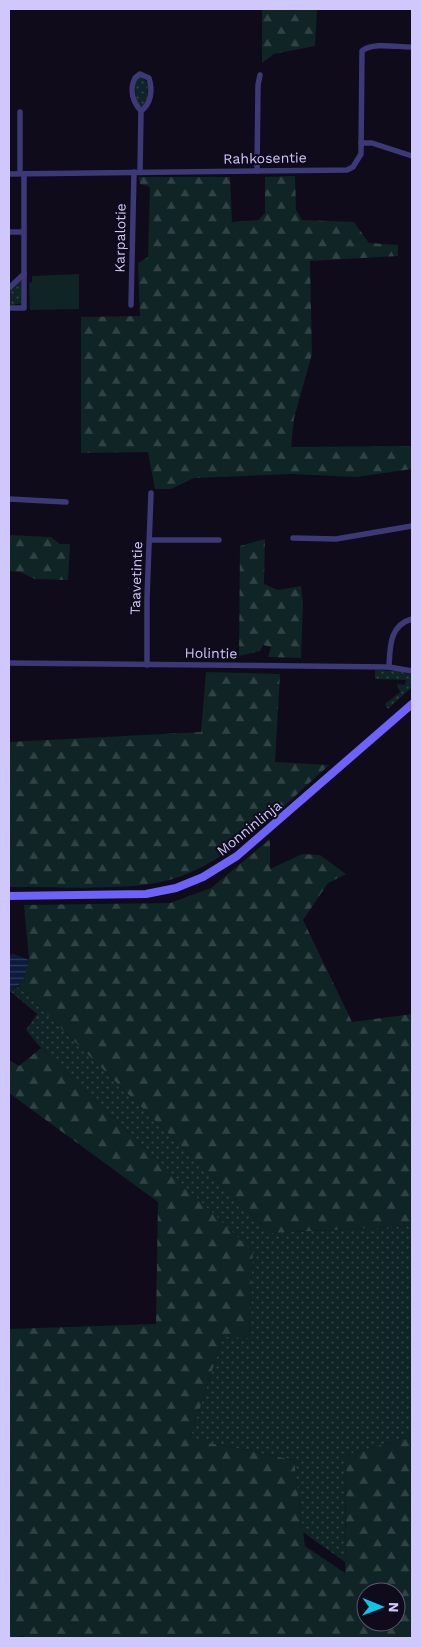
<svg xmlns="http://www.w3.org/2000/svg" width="421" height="1647" viewBox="0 0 421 1647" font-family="'Work Sans',sans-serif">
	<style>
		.grass { fill: url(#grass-dots) }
		.forest { fill: url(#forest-firs); fill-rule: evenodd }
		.park { fill: #0f2424 }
		.water { fill: url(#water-rules) }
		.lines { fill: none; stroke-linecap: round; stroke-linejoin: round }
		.street { stroke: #3d3878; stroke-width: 5.5 }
		.secondary { stroke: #6d62f9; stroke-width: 8 }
		.labels { text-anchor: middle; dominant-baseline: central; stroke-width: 4; stroke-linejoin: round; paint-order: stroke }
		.street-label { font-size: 14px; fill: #d0c7fd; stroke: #0f0b1b }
	</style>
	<defs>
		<pattern id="grass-dots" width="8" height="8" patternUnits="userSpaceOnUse" patternTransform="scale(1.25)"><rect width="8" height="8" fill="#0f2424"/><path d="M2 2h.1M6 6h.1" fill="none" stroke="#314245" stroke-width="1.8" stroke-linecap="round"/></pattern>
		<pattern id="forest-firs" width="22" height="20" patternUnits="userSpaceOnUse" patternTransform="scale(1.25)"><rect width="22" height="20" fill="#0f2424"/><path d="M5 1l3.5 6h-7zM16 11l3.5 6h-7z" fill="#314245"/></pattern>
		<pattern id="water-rules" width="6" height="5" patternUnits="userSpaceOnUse" patternTransform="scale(1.25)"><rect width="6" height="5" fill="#0c1b3a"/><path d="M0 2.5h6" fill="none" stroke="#2e3b57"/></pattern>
	</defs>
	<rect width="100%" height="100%" fill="#0f0b1b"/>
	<!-- grass -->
	<g class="grass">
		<path d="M 139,77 L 142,77 L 148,83 L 147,100 L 142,107 L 138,105 C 135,95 133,85 139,77 Z"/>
		<path d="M 21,281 L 22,303 L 9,306 L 9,291 Z"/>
		<path d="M 375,670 L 399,671 L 412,675 L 412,687 L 388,709 L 385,704 L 400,692 L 397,684 L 405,685 L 406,680 L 375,679 Z"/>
		<path d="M 19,987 L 270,1233 L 412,1226 L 412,1436 L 346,1455 L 345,1562 L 303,1532 L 294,1460 L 190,1439 L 223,1337 L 249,1337 L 253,1252 L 41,1048 L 26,1030 L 37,1014 L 9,990 Z"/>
	</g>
	<!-- forest -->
	<g class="forest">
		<path d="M 262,9 L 317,9 L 315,46 L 274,54 L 262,63 Z"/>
		<path d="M 295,176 L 296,210 L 302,220 L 354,222 L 369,243 L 398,245 L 398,256 L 310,261 L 312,354 L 294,418 L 291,447 L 412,446 L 412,469 L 356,477 L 291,474 L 194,478 L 171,489 L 155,489 L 148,452 L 81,453 L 81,317 L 140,316 L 138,263 L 148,257 L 150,187 L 140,184 L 139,177 L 230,177 L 232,222 L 258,220 L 265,213 L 265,177 Z"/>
		<path d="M 9,535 L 51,537 L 60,544 L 70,544 L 68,580 L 35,579 L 20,572 L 9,571 Z"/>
		<path d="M 265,539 L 264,584 L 278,590 L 301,586 L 303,603 L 301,658 L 268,657 L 271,647 L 263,645 L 260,651 L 239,656 L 240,546 Z"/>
		<path d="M 206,672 L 280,674 L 275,762 L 329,765 C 283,806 230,863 169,880 C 126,892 55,886 9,887 L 9,742 L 201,732 Z"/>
		<path d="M 270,839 L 270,869 L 302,854 L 320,855 L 346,874 L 328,883 L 303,920 L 352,1022 L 412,1014 L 412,1226 L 270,1233 L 19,987 L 29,960 L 24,905 L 170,903 L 211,888 Z"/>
		<path d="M 41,1048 L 253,1252 L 249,1338 L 223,1337 L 190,1439 L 294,1460 L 305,1546 L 345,1573 L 346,1455 L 412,1436 L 412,1638 L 25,1638 L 23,1636 L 9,1638 L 9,1329 L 156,1324 L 158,1202 L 9,1093 L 9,1060 L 19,1066 ZM 366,1592 L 396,1592 L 396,1622 L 366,1622 Z"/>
	</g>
	<!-- park -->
	<path class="park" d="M 79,274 L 79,309 L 30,310 L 29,283 L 32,282 L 32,276 Z"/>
	<!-- water -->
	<path class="water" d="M 14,954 L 29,960 C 25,974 25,986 9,990 L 9,955 Z"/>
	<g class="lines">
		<!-- street -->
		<g class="street">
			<path d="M 361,143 L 372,143 L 412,156"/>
			<path d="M 257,171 L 258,85 L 260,75"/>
			<path d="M 140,172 L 141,111 C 151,104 153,90 149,78 L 140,74 L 135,78 C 129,90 133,102 141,111"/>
			<path d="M 20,173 L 20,112"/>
			<path d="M 9,174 L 347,170 L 353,167 L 361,154 L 362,51 C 373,42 396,47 410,47"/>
			<path d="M 9,232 L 24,232"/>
			<path d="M 9,288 L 24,274"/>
			<path d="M 131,305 L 134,172"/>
			<path d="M 9,308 L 24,308 L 24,174"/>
			<path d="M 9,499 L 66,502"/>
			<path d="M 293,538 L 336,539 L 412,526"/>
			<path d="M 150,540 L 219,540"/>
			<path d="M 9,663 L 389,667 L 412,671"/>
			<path d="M 147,665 L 147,598 L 151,493"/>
			<path d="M 389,667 C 390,648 389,625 412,619"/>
		</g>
		<!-- secondary -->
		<path class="secondary" d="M 9,896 L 146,894 L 176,888 L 203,877 L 237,856 L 412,704"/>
	</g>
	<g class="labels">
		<!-- street labels -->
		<g class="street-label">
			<text transform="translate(265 158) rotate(-1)">Rahkosentie</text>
			<text transform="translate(120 238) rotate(-89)">Karpalotie</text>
			<text transform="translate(136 578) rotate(-88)">Taavetintie</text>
			<text transform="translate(211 653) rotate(1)">Holintie</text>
			<text transform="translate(249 828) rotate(-39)">Monninlinja</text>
		</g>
	</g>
	<!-- border -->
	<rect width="421" height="1647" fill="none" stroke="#d0c7fd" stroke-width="20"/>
	<!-- north arrow -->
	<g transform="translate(381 1607) rotate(91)"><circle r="24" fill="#0f0b1b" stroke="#5c5675"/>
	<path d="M0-4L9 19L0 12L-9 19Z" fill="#08c7e8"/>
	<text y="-8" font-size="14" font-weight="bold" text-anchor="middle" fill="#d0c7fd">N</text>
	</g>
</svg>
